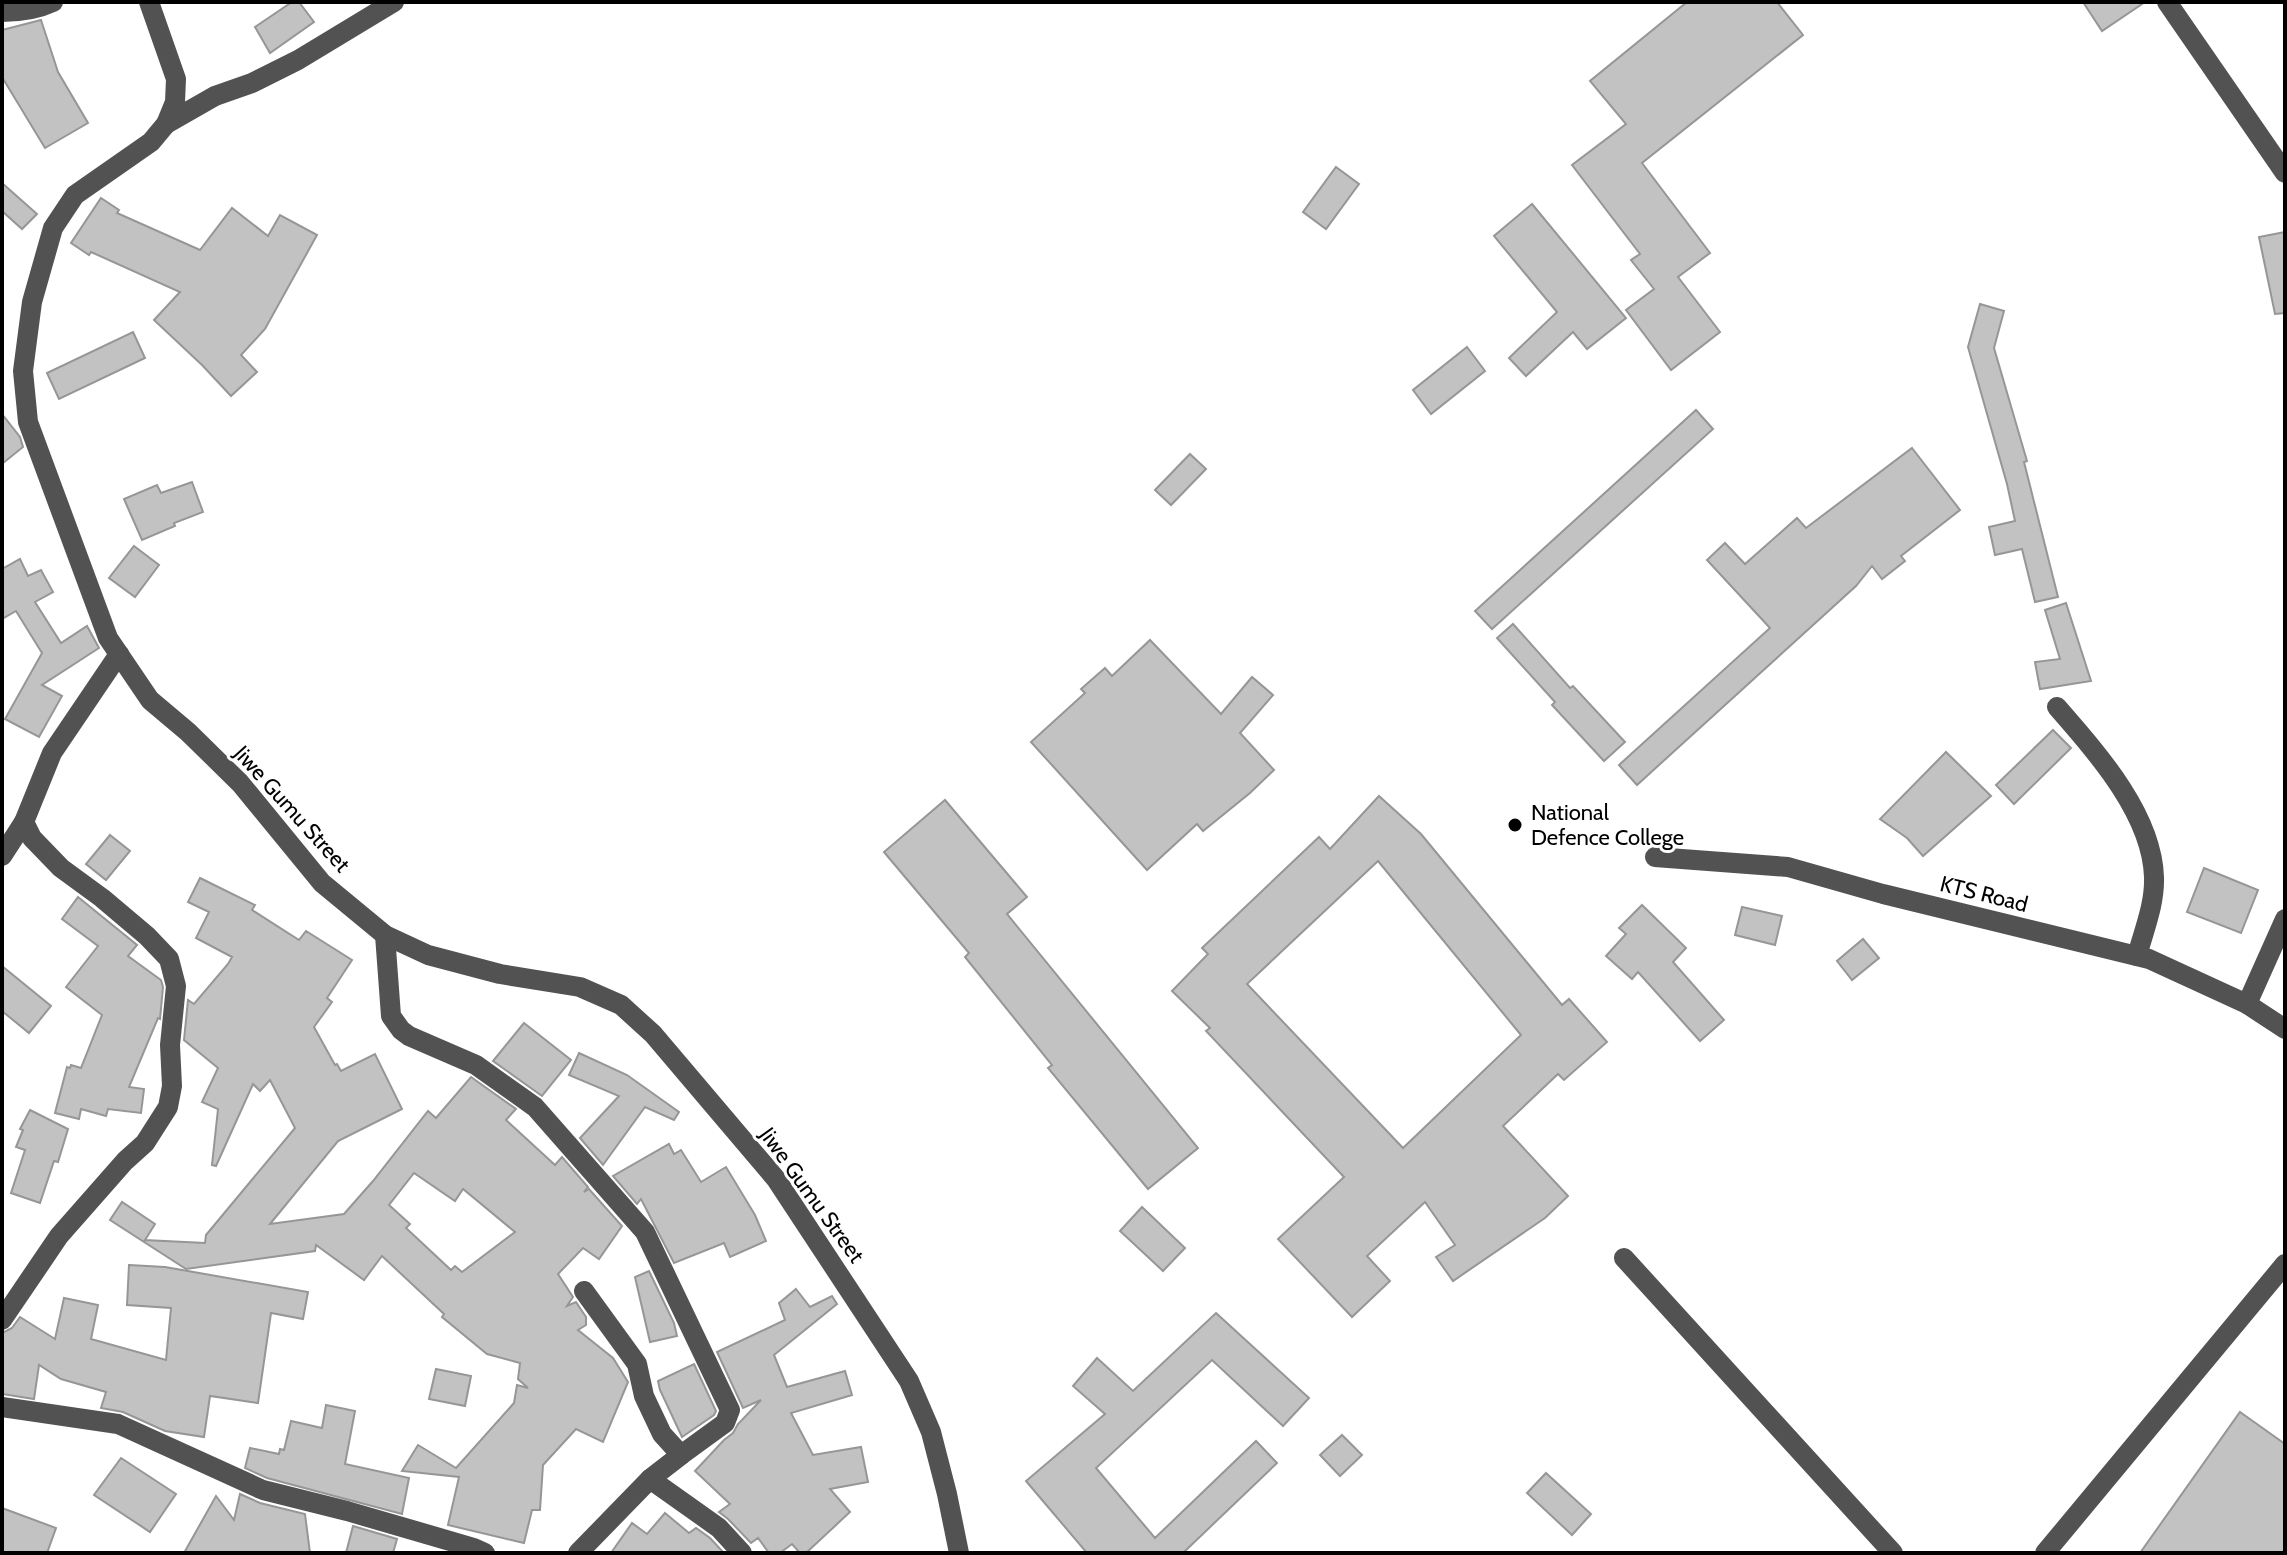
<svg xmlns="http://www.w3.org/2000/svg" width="2287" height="1555" viewBox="0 0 2287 1555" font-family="Cabin,sans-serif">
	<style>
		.building { fill: #c2c2c2; stroke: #969696; stroke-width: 2; fill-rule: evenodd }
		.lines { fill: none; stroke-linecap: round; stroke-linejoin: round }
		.minor { stroke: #525252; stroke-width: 20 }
		.poi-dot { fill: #000; stroke: #fff; stroke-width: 3 }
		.labels { text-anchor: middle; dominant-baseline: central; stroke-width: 6; stroke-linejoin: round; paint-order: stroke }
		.street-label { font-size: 22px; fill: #000; stroke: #fff }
		.poi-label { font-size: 22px; fill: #000; stroke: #fff; text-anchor: start }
	</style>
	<rect width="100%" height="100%" fill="#fff"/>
	<!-- building -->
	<g class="building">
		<path d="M 292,2 L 299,2 L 314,22 L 270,53 L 255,27 Z"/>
		<path d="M 1687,2 L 1777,2 L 1803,35 L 1642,163 L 1710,253 L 1678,277 L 1720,332 L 1671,370 L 1626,310 L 1654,289 L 1631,260 L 1640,254 L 1572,165 L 1626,124 L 1590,81 Z"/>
		<path d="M 2083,2 L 2145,2 L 2102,31 Z"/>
		<path d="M 41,20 L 58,72 L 88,123 L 45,148 L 2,77 L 2,30 Z"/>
		<path d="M 1336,167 L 1359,184 L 1326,229 L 1303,212 Z"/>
		<path d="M 2,183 L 37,214 L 22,229 L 2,211 Z"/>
		<path d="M 101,198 L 119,210 L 117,213 L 200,250 L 232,208 L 268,236 L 280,215 L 317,235 L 265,329 L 241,355 L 257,372 L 231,396 L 202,365 L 154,320 L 180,292 L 91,252 L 89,255 L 71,243 Z"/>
		<path d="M 1532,204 L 1626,318 L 1587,349 L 1573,332 L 1526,376 L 1509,358 L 1557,312 L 1494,236 Z"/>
		<path d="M 2285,232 L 2285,313 L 2275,314 L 2259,237 Z"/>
		<path d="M 1980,304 L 2004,311 L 1994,348 L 2027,461 L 2024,462 L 2058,597 L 2035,602 L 2022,549 L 1995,555 L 1989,527 L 2015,521 L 2007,484 L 1968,347 Z"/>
		<path d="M 133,332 L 145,358 L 59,399 L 47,373 Z"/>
		<path d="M 1467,347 L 1485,371 L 1431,414 L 1413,390 Z"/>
		<path d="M 1696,410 L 1713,429 L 1492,629 L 1475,611 Z"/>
		<path d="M 2,414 L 20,437 L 23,447 L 2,464 Z"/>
		<path d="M 1912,448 L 1960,510 L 1901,556 L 1905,561 L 1882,579 L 1872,566 L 1856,586 L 1637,785 L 1619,765 L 1770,628 L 1707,560 L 1725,543 L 1745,564 L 1797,518 L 1806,528 Z"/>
		<path d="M 1190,454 L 1206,469 L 1171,505 L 1155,490 Z"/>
		<path d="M 192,482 L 203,512 L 174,523 L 175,526 L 142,540 L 124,499 L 157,485 L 161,493 Z"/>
		<path d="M 134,546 L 159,565 L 135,597 L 109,578 Z"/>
		<path d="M 20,559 L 28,576 L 41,570 L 53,592 L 35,602 L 61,643 L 87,626 L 99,648 L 42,685 L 62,696 L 39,737 L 5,719 L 42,653 L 16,611 L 2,619 L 2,569 Z"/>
		<path d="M 2066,603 L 2091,681 L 2040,689 L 2035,662 L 2060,659 L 2045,610 Z"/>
		<path d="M 1513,624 L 1570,688 L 1573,686 L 1625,742 L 1604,761 L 1552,705 L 1555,702 L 1497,638 Z"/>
		<path d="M 1150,640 L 1221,714 L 1252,677 L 1273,695 L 1240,733 L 1274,770 L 1250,793 L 1203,831 L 1197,824 L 1147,870 L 1031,742 L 1085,693 L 1081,689 L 1105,668 L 1112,676 Z"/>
		<path d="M 2053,730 L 2071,748 L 2014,804 L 1996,785 Z"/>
		<path d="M 1946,752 L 1991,796 L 1923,856 L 1907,838 L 1880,819 Z"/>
		<path d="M 1379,796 L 1421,834 L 1562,1005 L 1569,999 L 1607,1042 L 1564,1080 L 1558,1074 L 1503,1126 L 1568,1196 L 1545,1218 L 1453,1281 L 1436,1257 L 1455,1245 L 1425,1202 L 1367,1256 L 1390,1281 L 1352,1317 L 1278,1239 L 1344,1177 L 1206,1031 L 1210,1028 L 1172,991 L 1208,954 L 1202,948 L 1319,837 L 1330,849 ZM 1378,861 L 1521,1035 L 1403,1148 L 1247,984 Z"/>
		<path d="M 945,800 L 1027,897 L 1007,914 L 1198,1148 L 1148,1189 L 1048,1068 L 1052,1065 L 965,957 L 969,953 L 884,852 Z"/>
		<path d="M 110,835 L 130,851 L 106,880 L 86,864 Z"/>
		<path d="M 2204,868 L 2258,890 L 2241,933 L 2187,912 Z"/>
		<path d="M 200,878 L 255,905 L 252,910 L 299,940 L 306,931 L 352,960 L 327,998 L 332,1002 L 314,1027 L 335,1065 L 337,1064 L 341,1071 L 375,1054 L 402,1109 L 338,1141 L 270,1224 L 344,1214 L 373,1181 L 428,1111 L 436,1118 L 471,1077 L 516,1109 L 506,1120 L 555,1165 L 562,1157 L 588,1187 L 584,1192 L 589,1189 L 622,1226 L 599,1259 L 583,1248 L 558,1274 L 573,1297 L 567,1306 L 576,1302 L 586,1317 L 586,1325 L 578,1330 L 613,1358 L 628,1382 L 603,1442 L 576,1429 L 543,1465 L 540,1510 L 532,1510 L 524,1543 L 448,1525 L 459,1477 L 402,1471 L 418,1445 L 456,1468 L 514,1403 L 517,1385 L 528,1388 L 518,1379 L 520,1363 L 487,1354 L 442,1317 L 444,1314 L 382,1256 L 364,1280 L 316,1245 L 315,1251 L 186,1269 L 110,1220 L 122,1202 L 155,1224 L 145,1240 L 205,1243 L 206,1235 L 295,1128 L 270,1080 L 260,1091 L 253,1084 L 216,1166 L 212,1165 L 218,1109 L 202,1102 L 218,1068 L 184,1040 L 188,1000 L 194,1004 L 228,964 L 232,957 L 196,938 L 209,912 L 188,902 ZM 414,1173 L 455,1201 L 463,1189 L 515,1232 L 462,1272 L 455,1266 L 451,1270 L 406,1228 L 410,1224 L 389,1205 Z"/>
		<path d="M 78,897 L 137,945 L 128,956 L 161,980 L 163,987 L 160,1019 L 158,1018 L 129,1087 L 144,1089 L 141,1113 L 108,1109 L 106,1116 L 81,1109 L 79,1119 L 55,1113 L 67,1067 L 70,1068 L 71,1065 L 81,1068 L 102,1015 L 66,987 L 98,946 L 62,919 Z"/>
		<path d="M 1642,905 L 1686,948 L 1673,962 L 1724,1020 L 1700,1041 L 1638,972 L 1632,979 L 1606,956 L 1626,934 L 1619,928 Z"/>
		<path d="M 1742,907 L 1782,916 L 1775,945 L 1735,935 Z"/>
		<path d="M 1863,939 L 1879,958 L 1852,980 L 1837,961 Z"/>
		<path d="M 2,966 L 51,1006 L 29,1033 L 2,1011 Z"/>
		<path d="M 524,1023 L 571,1060 L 542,1096 L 493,1061 Z"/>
		<path d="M 579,1053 L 627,1075 L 679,1112 L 674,1120 L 645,1107 L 603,1165 L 580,1138 L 619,1096 L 569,1075 Z"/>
		<path d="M 30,1110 L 68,1129 L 58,1162 L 54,1161 L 40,1203 L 11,1193 L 25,1150 L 16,1147 L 23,1130 L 20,1129 Z"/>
		<path d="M 669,1144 L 674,1154 L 681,1150 L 701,1182 L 726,1167 L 755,1215 L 766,1241 L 730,1257 L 724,1243 L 674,1263 L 641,1199 L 637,1204 L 613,1176 Z"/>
		<path d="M 1142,1207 L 1185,1248 L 1163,1271 L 1120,1231 Z"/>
		<path d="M 129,1265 L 165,1267 L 308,1292 L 303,1319 L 271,1313 L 258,1403 L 210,1396 L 204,1437 L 165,1431 L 123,1412 L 101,1408 L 106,1392 L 61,1379 L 39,1365 L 34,1399 L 2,1394 L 2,1333 L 12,1328 L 20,1317 L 55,1339 L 64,1298 L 98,1305 L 91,1339 L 166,1360 L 171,1308 L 127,1305 Z"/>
		<path d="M 649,1271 L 674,1323 L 677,1336 L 650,1342 L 635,1277 Z"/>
		<path d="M 796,1289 L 810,1307 L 832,1296 L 837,1304 L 774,1355 L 787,1387 L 845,1371 L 852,1395 L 791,1413 L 813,1455 L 861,1447 L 868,1482 L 830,1489 L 850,1512 L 806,1553 L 800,1553 L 792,1544 L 780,1553 L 769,1553 L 758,1538 L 751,1543 L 728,1519 L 719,1512 L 730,1504 L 695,1471 L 724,1440 L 733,1433 L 738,1424 L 761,1400 L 743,1408 L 717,1352 L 785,1320 L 779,1303 Z"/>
		<path d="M 1216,1313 L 1309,1398 L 1283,1426 L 1212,1360 L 1096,1468 L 1155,1538 L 1256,1441 L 1277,1463 L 1183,1553 L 1087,1553 L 1026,1481 L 1105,1414 L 1073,1386 L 1097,1358 L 1133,1391 Z"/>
		<path d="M 694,1364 L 716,1411 L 714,1415 L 682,1437 L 660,1390 L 658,1381 Z"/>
		<path d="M 436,1369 L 471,1376 L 465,1406 L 429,1399 Z"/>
		<path d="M 326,1405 L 355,1411 L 345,1464 L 409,1478 L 402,1514 L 267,1478 L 245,1468 L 250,1448 L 279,1454 L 280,1449 L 284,1450 L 291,1421 L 322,1428 Z"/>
		<path d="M 2240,1412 L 2285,1444 L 2285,1553 L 2140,1553 Z"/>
		<path d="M 1342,1435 L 1362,1455 L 1340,1476 L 1320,1455 Z"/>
		<path d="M 121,1458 L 176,1494 L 150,1532 L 94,1495 Z"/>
		<path d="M 1546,1473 L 1591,1514 L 1572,1535 L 1527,1493 Z"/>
		<path d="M 240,1494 L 260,1503 L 305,1514 L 310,1553 L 184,1553 L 216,1496 L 234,1520 Z"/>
		<path d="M 2,1508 L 56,1528 L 47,1553 L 2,1553 Z"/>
		<path d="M 665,1513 L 689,1533 L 696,1528 L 710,1538 L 724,1553 L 611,1553 L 632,1523 L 647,1534 Z"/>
		<path d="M 353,1526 L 397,1539 L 393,1553 L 346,1553 Z"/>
	</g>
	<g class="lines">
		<!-- minor -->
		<g class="minor">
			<path d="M 149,2 L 176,79 L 175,102 L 166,124 L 151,142 L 75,195 L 53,228 L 32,302 L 23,371 L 28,422 L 108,638 L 150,700 L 188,732 L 240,783 L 322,883 L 385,935 L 428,955 L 500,974 L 580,987 L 621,1005 L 653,1034 L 776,1179 L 909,1381 L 931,1432 L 947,1494 L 959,1553"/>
			<path d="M 2167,2 L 2285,173"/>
			<path d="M 2,12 C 20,12 36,10 53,2"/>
			<path d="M 166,124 L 215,96 L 252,83 L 298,60 L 394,2"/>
			<path d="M 2057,707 C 2097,753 2152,814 2154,877 C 2155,904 2144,930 2137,956"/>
			<path d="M 2,856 L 24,822"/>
			<path d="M 1655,857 L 1788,867 L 1883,894 L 2149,959 L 2247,1004 L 2285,1029"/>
			<path d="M 385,935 L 391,1016 L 401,1030 L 409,1036 L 476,1065 L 535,1107 L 645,1232 L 730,1410 L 725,1423 L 681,1455"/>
			<path d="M 2247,1004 L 2285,919"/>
			<path d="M 1624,1258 L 1893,1553"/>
			<path d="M 2,1320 L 59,1236 L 125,1161 L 145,1143 L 168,1107 L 172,1086 L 170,1045 L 176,986 L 169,959 L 147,936 L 102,898 L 61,868 L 32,838 L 24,822 L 52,753 L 119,654"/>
			<path d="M 2,1407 L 118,1424 L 263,1490 L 347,1511 L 474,1548 L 485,1553"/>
			<path d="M 650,1479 L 719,1528 L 742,1553"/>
			<path d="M 578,1553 L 650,1479 L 681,1455 L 662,1434 L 644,1396 L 637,1364 L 584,1291"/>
			<path d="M 2045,1553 L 2285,1264"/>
		</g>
	</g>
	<!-- markers -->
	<circle class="poi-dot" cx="1515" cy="825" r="8"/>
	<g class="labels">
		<!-- street labels -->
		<g class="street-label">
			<text transform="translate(292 809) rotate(48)">Jiwe Gumu Street</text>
			<text transform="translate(1984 894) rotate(14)">KTS Road</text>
			<text transform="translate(812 1195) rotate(54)">Jiwe Gumu Street</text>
		</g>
		<!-- poi labels -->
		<g class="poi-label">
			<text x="1531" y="812">National<tspan x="1531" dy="25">Defence College</tspan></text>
		</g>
	</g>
	<!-- border -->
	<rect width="2287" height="1555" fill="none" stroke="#000000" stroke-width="8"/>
</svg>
